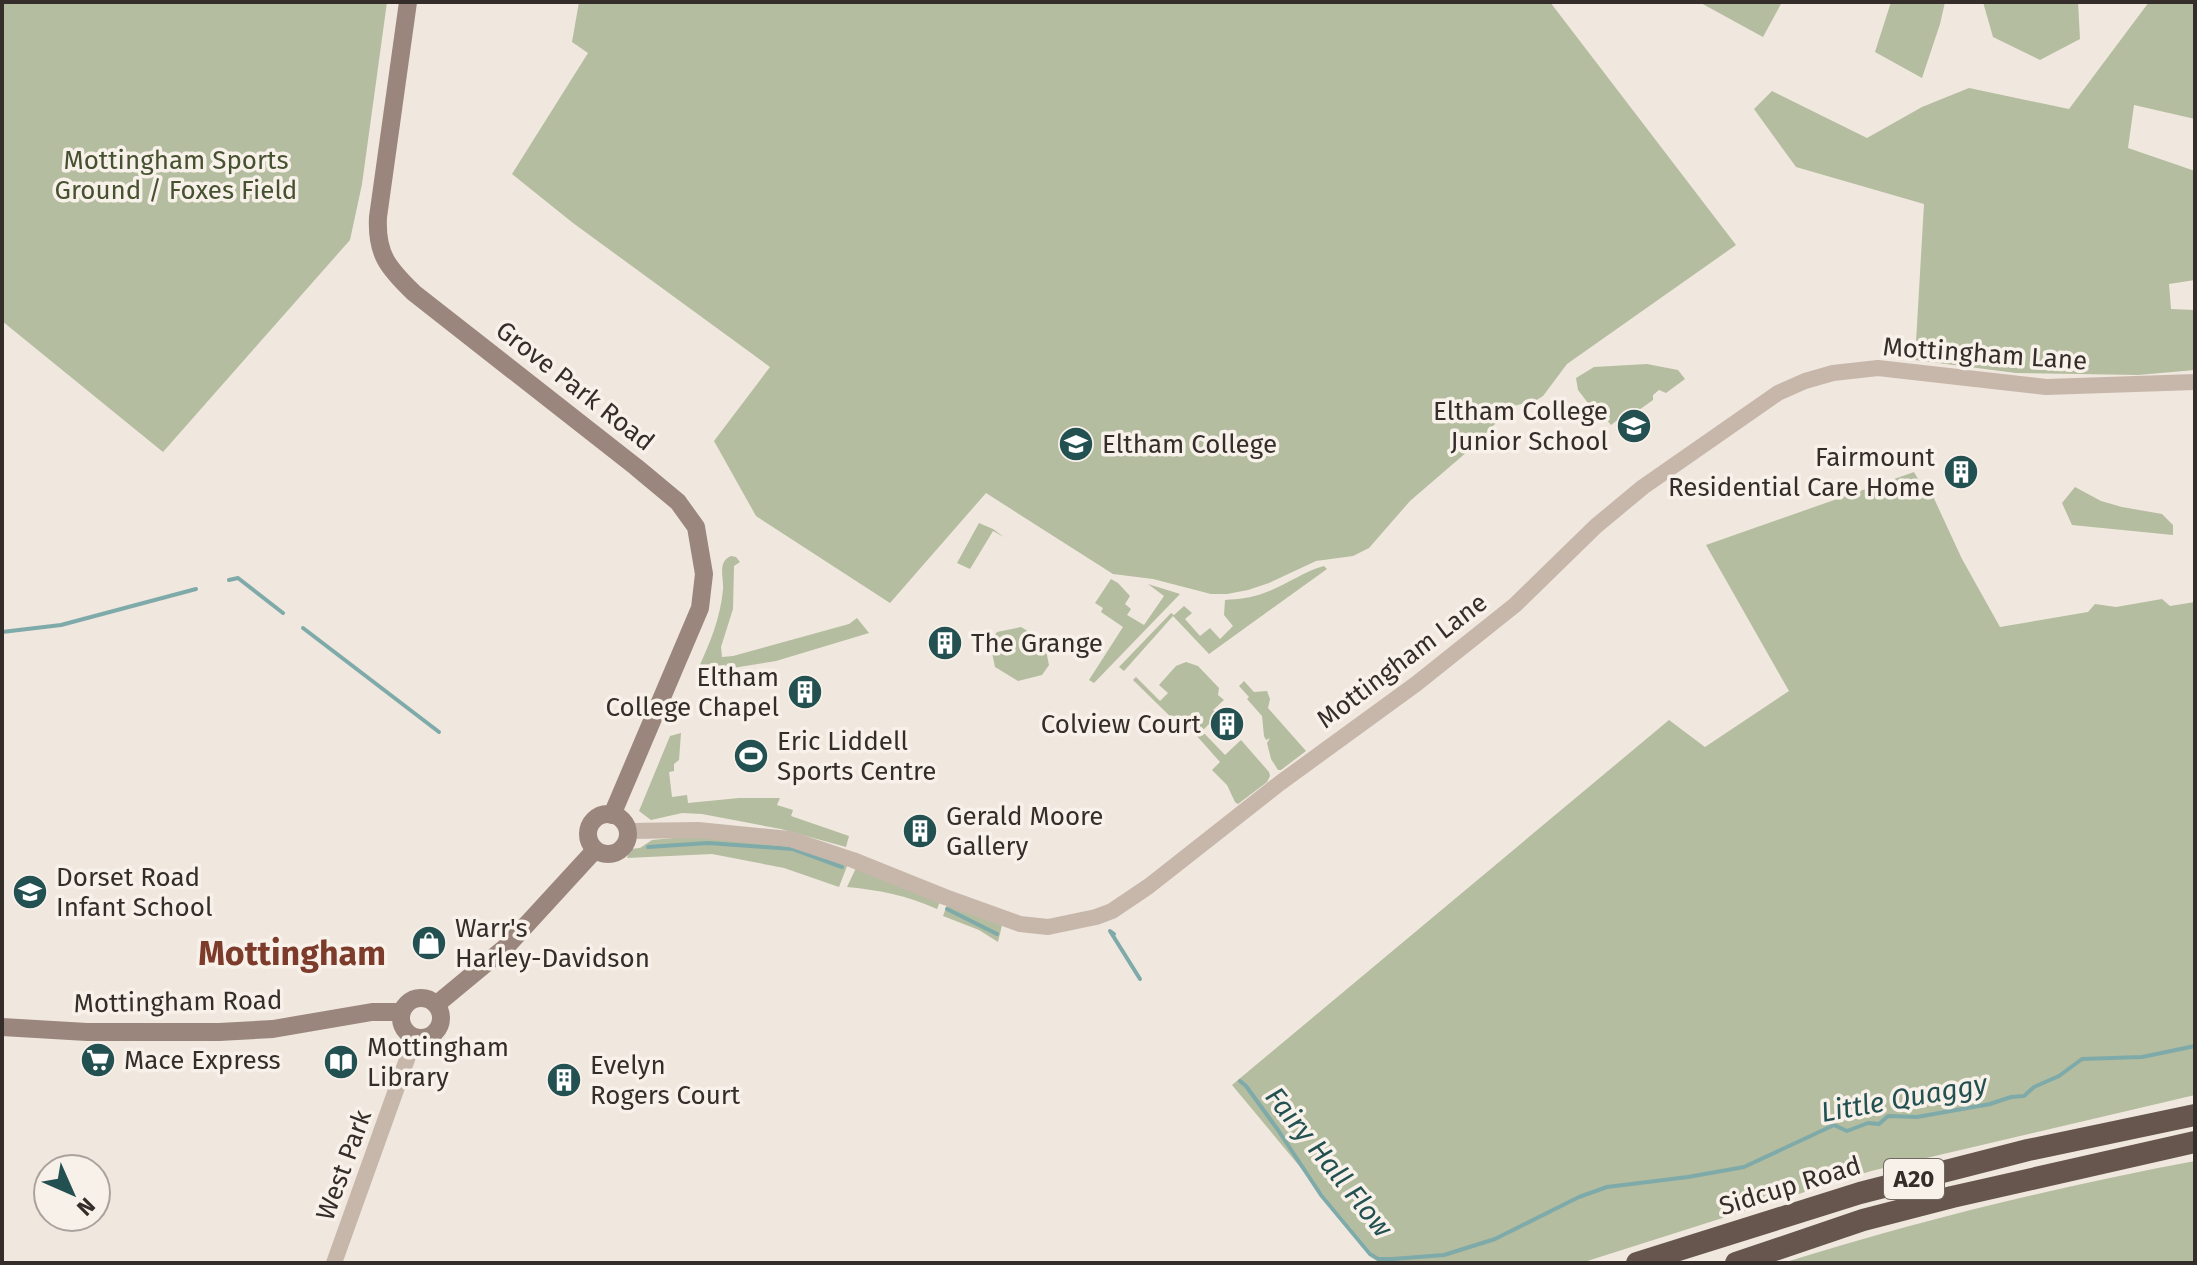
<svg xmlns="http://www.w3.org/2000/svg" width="2197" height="1265" viewBox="0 0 2197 1265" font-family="'Fira Sans',sans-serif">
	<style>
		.green { fill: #b4bd9f }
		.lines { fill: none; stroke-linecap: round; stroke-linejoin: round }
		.stream { stroke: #7faaaa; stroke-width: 4 }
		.tertiary { stroke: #c7b7ab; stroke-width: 16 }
		.secondary { stroke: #9a867c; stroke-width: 18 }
		.trunk { stroke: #66564e; stroke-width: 22 }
		.labels { text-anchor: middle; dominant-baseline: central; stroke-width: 7; stroke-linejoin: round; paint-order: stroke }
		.shield { fill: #f8f1ea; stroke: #706863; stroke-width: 2 }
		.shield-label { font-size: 24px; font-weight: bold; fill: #352d29 }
		.park-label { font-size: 26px; fill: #465130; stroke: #f8f1ea }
		.street-label { font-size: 26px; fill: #352d29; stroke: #f8f1ea }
		.poi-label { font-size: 26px; fill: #352d29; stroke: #f8f1ea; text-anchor: start }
		.water-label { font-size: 28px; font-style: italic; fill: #235152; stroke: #f8f1ea }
		.district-label { font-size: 34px; font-weight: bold; fill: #7c3b2b; stroke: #f8f1ea }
	</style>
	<rect width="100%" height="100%" fill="#f0e7de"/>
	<!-- green -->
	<g class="green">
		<path d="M 2,2 L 387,2 L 362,184 L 350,240 L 163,452 L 2,321 Z"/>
		<path d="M 579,2 L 1550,2 L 1736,245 L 1567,364 L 1543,396 L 1535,401 L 1513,406 L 1468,451 L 1410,501 L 1369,548 L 1353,556 L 1316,561 L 1269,583 L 1248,590 L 1227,594 L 1211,594 L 1153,579 L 1113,574 L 986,493 L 890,603 L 756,516 L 714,441 L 770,367 L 573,223 L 512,174 L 588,53 L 572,42 Z"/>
		<path d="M 1699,2 L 1782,2 L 1763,37 Z"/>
		<path d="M 1891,2 L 1945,2 L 1940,24 L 1922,78 L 1875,52 Z"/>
		<path d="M 1983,2 L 2078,2 L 2080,39 L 2040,60 L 1993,37 Z"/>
		<path d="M 2149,2 L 2195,2 L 2195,119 L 2134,105 L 2128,148 L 2195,171 L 2195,280 L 2169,284 L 2171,309 L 2195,310 L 2195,370 L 2138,375 L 2016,373 L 1915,360 L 1924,204 L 1796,167 L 1754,109 L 1772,91 L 1867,138 L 1922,107 L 1969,88 L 2069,109 Z"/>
		<path d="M 1647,364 L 1678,370 L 1685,379 L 1666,393 L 1659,390 L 1653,395 L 1653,400 L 1632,415 L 1628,412 L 1611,425 L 1606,419 L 1605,415 L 1593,407 L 1587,406 L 1588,403 L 1578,390 L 1576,378 L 1594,367 Z"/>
		<path d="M 1914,472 L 1922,486 L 1931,492 L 1962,559 L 2000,627 L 2088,612 L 2095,604 L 2116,607 L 2162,599 L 2170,606 L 2195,602 L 2195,1095 L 1871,1171 L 1581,1263 L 1380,1263 L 1232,1085 L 1669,720 L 1705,747 L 1789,691 L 1706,545 Z"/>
		<path d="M 2075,487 L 2101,501 L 2122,507 L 2162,514 L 2173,525 L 2173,535 L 2072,525 L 2062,503 Z"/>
		<path d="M 979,523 L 993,529 L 1004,537 L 993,531 L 970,569 L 957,563 Z"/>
		<path d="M 731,556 L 736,557 L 740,562 L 734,566 L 733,609 L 721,647 L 722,657 L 733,656 L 849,624 L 857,618 L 869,633 L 776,661 L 701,673 L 698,669 C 710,643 720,619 723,590 C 724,577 717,562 731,556 Z"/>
		<path d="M 1324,566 L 1327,569 L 1209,654 L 1173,616 L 1124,671 L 1119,667 L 1171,613 L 1174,615 L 1184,606 L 1192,613 L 1185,619 L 1200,636 L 1210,628 L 1220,639 L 1233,626 L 1224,615 L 1225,600 C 1239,599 1251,598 1264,593 C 1285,586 1302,572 1324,566 Z"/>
		<path d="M 1111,579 L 1118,583 L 1130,596 L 1125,604 L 1131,609 L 1127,615 L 1144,625 L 1164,596 L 1148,584 L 1180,594 L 1094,683 L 1089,680 L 1123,627 L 1101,612 L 1103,608 L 1095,603 Z"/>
		<path d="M 1021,627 L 1044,641 L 1049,665 L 1042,675 L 1018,681 L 995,667 L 990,643 L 997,632 Z"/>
		<path d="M 1186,662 L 1198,666 L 1219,688 L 1218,695 L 1224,700 L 1213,710 L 1218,715 L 1202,731 L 1225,755 L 1241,740 L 1269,772 L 1270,776 L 1267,782 L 1238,804 L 1235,802 L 1227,785 L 1212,770 L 1220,762 L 1188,726 L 1183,724 L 1179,725 L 1133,680 L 1136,677 L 1160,701 L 1168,693 L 1159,685 L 1176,666 Z"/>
		<path d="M 1244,681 L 1254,692 L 1267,691 L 1270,699 L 1268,708 L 1306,751 L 1281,770 L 1278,770 L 1271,759 L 1267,743 L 1270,738 L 1266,740 L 1264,736 L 1262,716 L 1247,699 L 1249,697 L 1239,686 Z"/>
		<path d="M 681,733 L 679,760 L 674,764 L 674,771 L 669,772 L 672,797 L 687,795 L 688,803 L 739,798 L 780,798 L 777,805 L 793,810 L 791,816 L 849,836 L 846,847 L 781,829 L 702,814 L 682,813 L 651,820 L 639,811 L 670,736 Z"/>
		<path d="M 696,836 L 789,844 L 849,861 L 839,887 L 784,868 L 712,854 L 627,858 L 630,849 L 640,848 L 652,840 Z"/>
		<path d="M 857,866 L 941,899 L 937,909 C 908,896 880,890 847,887 Z"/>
		<path d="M 948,902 L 1002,925 L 998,942 L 979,930 L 943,916 Z"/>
		<path d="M 2195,1161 L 2195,1263 L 1783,1263 C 1917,1221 2056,1187 2195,1161 Z"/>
	</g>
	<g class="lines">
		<!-- stream -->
		<g class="stream">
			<path d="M 229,580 L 238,578 L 283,613"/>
			<path d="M 303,628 L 439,732"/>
			<path d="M 2,632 L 61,625 L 196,589"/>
			<path d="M 648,847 L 708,843 L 793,849 L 842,867"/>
			<path d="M 947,909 L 997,934"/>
			<path d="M 1114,934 L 1110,931 L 1140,979"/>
			<path d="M 1240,1081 L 1246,1086 L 1278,1130 L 1321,1195 L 1370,1254 L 1378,1259 L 1392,1259"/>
			<path d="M 1391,1263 L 1392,1259 L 1444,1255 L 1495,1239 L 1579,1197 L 1607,1187 L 1688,1177 L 1744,1167 L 1834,1125 L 1847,1131 L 1868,1123 L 1879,1124 L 1888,1116 L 1917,1117 L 1990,1104 L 2011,1097 L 2024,1096 L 2034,1087 L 2059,1076 L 2082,1059 L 2142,1057 L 2195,1046"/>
		</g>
		<!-- tertiary -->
		<g class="tertiary">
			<path d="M 628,831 L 698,830 L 790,839 L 853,860 L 945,897 L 1020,924 L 1048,927 L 1096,917 L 1112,911 L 1149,886 L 1280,783 L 1416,684 L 1515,605 L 1596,526 L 1643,487 L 1778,393 L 1805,381 L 1833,373 L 1878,368 L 2046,387 L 2195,382"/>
			<path d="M 334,1263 L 415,1037"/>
		</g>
		<!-- secondary -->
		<g class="secondary">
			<path d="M 408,2 L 378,217 C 376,254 388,268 414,293 L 636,467 L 678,502 L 696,527 L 704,574 L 700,608 L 612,815"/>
			<circle cx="608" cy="834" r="20"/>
			<circle cx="421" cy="1018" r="20"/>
			<path d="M 437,1004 L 507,946 L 595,850"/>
			<path d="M 2,1027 L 87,1032 L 219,1032 L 273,1029 L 372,1012 L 401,1012"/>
		</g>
		<!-- trunk -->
		<g class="trunk">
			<path d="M 1637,1263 L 1860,1193 L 2028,1150 L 2195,1115"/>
			<path d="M 1736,1263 L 1863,1220 L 1952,1197 L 2195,1142"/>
		</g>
	</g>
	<!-- icons -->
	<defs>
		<g id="school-disc" transform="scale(1.8)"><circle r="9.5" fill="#235152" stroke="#f8f1ea"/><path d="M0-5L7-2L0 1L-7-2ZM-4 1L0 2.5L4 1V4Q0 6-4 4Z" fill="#fff"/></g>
		<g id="building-disc" transform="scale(1.8)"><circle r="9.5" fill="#235152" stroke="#f8f1ea"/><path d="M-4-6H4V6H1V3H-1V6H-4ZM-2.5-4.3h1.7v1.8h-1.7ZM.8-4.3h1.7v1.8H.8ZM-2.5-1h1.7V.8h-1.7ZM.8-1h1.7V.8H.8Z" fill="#fff"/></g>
		<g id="stadium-disc" transform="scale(1.8)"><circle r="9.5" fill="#235152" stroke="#f8f1ea"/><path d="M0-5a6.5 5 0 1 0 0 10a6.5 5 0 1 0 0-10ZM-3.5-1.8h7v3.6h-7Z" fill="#fff"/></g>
		<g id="shop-disc" transform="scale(1.8)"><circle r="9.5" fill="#235152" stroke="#f8f1ea"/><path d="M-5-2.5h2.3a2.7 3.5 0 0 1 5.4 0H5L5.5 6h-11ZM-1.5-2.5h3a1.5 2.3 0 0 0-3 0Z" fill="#fff"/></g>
		<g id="supermarket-disc" transform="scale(1.8)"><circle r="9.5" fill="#235152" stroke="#f8f1ea"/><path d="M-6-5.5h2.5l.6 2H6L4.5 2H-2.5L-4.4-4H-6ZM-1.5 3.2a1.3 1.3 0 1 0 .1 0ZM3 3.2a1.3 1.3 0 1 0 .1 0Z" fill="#fff"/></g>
		<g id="library-disc" transform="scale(1.8)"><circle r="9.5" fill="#235152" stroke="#f8f1ea"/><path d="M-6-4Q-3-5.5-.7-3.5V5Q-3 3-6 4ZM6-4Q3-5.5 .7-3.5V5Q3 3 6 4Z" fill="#fff"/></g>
	</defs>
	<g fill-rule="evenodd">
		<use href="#school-disc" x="1634" y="426"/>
		<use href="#school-disc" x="1076" y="444"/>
		<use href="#building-disc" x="1961" y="472"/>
		<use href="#building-disc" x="945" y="643"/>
		<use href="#building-disc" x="805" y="692"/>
		<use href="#building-disc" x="1227" y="724"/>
		<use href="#stadium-disc" x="751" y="756"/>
		<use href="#building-disc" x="920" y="831"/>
		<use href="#school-disc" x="30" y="892"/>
		<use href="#shop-disc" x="429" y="943"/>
		<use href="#supermarket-disc" x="98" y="1060"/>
		<use href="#library-disc" x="341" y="1062"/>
		<use href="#building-disc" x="564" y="1080"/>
	</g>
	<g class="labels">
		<!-- shield labels -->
		<rect class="shield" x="1884" y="1159" width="60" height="40" rx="6"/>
		<g class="shield-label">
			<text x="1914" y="1179">A20</text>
		</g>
		<!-- park labels -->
		<g class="park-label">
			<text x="176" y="160">Mottingham Sports<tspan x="176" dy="30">Ground / Foxes Field</tspan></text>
		</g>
		<!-- street labels -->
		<g class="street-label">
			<text transform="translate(1985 354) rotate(4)">Mottingham Lane</text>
			<text transform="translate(575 386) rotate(38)">Grove Park Road</text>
			<text transform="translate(1402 661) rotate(-37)">Mottingham Lane</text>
			<text transform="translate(178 1002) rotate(-1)">Mottingham Road</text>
			<text transform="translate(344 1165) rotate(-70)">West Park</text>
			<text transform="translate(1790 1186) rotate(-17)">Sidcup Road</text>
		</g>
		<!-- poi labels -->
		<g class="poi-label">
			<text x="1608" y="411" text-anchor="end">Eltham College<tspan x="1608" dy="30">Junior School</tspan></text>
			<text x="1102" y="444">Eltham College</text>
			<text x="1935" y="457" text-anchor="end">Fairmount<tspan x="1935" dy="30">Residential Care Home</tspan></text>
			<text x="971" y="643">The Grange</text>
			<text x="779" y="677" text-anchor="end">Eltham<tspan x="779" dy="30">College Chapel</tspan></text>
			<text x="1201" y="724" text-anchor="end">Colview Court</text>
			<text x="777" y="741">Eric Liddell<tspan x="777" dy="30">Sports Centre</tspan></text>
			<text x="946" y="816">Gerald Moore<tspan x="946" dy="30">Gallery</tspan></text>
			<text x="56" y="877">Dorset Road<tspan x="56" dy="30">Infant School</tspan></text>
			<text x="455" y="928">Warr's<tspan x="455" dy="30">Harley-Davidson</tspan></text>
			<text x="367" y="1047">Mottingham<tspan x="367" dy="30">Library</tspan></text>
			<text x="124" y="1060">Mace Express</text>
			<text x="590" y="1065">Evelyn<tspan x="590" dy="30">Rogers Court</tspan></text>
		</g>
		<!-- water labels -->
		<g class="water-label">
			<text transform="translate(1904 1098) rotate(-10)">Little Quaggy</text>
			<text transform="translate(1329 1162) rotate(51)">Fairy Hall Flow</text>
		</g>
		<!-- district labels -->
		<g class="district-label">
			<text x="292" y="953">Mottingham</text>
		</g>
	</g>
	<!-- border -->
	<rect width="2197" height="1265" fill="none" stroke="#352d29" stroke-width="8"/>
	<!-- north arrow -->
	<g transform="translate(72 1193) rotate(135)"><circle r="38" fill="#f8f1ea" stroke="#aaa39d" stroke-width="2"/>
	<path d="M0-6L14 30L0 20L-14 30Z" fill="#235152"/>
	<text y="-12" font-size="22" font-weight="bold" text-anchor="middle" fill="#352d29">N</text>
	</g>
</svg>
